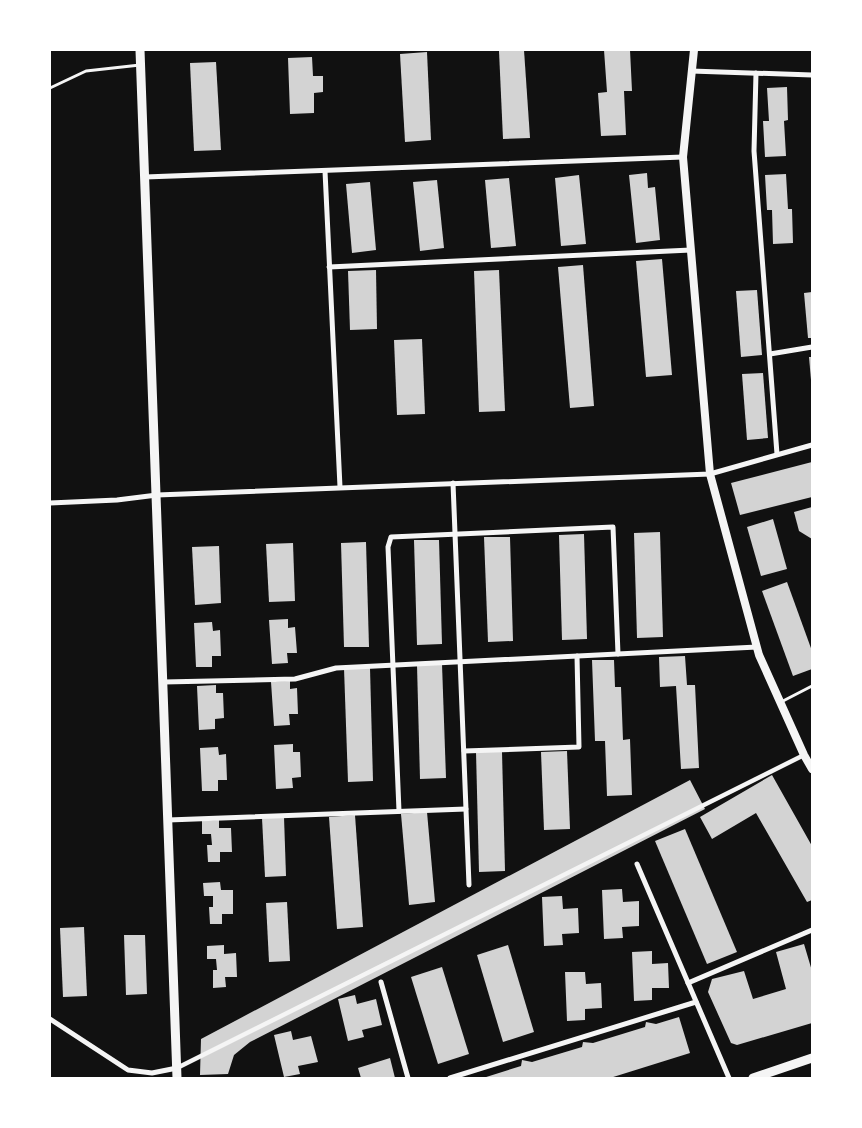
<svg xmlns="http://www.w3.org/2000/svg" width="862" height="1128" viewBox="0 0 862 1128" font-family="'Space Grotesk',sans-serif">
	<style>
		.building { fill: #d3d3d3 }
		.lines { fill: none; stroke-linecap: round; stroke-linejoin: round }
		.service { stroke: #f5f5f5; stroke-width: 3 }
		.pedestrian { stroke: #f5f5f5; stroke-width: 4.5 }
		.minor { stroke: #f5f5f5; stroke-width: 5 }
		.tertiary { stroke: #f5f5f5; stroke-width: 8 }
		.secondary { stroke: #f5f5f5; stroke-width: 9 }
	</style>
	<rect width="100%" height="100%" fill="#111"/>
	<!-- building -->
	<g class="building">
		<path d="M 524,50 L 530,138 L 503,139 L 499,51 Z"/>
		<path d="M 604,50 L 630,50 L 632,91 L 624,91 L 626,135 L 601,136 L 598,93 L 607,92 Z"/>
		<path d="M 427,52 L 431,140 L 405,142 L 400,54 Z"/>
		<path d="M 312,57 L 313,76 L 323,76 L 323,92 L 314,93 L 314,113 L 290,114 L 288,58 Z"/>
		<path d="M 216,62 L 221,150 L 194,151 L 190,63 Z"/>
		<path d="M 787,87 L 788,120 L 784,121 L 786,156 L 765,157 L 763,121 L 769,121 L 767,88 Z"/>
		<path d="M 647,173 L 648,188 L 655,187 L 660,240 L 636,243 L 629,175 Z"/>
		<path d="M 786,174 L 788,209 L 792,209 L 793,243 L 773,244 L 772,210 L 767,210 L 765,175 Z"/>
		<path d="M 579,175 L 586,244 L 561,246 L 555,178 Z"/>
		<path d="M 509,178 L 516,246 L 491,248 L 485,180 Z"/>
		<path d="M 437,180 L 444,248 L 420,251 L 413,182 Z"/>
		<path d="M 370,182 L 376,250 L 352,253 L 346,184 Z"/>
		<path d="M 662,259 L 672,375 L 646,377 L 636,261 Z"/>
		<path d="M 583,265 L 594,406 L 570,408 L 558,267 Z"/>
		<path d="M 376,270 L 377,329 L 350,330 L 348,271 Z"/>
		<path d="M 499,270 L 505,411 L 479,412 L 474,271 Z"/>
		<path d="M 757,290 L 762,355 L 741,357 L 736,291 Z"/>
		<path d="M 812,292 L 812,338 L 808,338 L 804,293 Z"/>
		<path d="M 422,339 L 425,414 L 397,415 L 394,340 Z"/>
		<path d="M 809,357 L 812,357 L 812,380 L 811,380 Z"/>
		<path d="M 763,373 L 768,438 L 747,440 L 742,374 Z"/>
		<path d="M 812,462 L 812,497 L 740,515 L 731,483 Z"/>
		<path d="M 812,507 L 812,539 L 799,531 L 794,512 Z"/>
		<path d="M 773,519 L 787,569 L 761,576 L 747,527 Z"/>
		<path d="M 660,532 L 663,637 L 637,638 L 634,533 Z"/>
		<path d="M 584,534 L 587,639 L 562,640 L 559,535 Z"/>
		<path d="M 484,537 L 510,537 L 513,641 L 488,642 Z"/>
		<path d="M 414,540 L 439,540 L 442,644 L 417,645 Z"/>
		<path d="M 366,542 L 369,647 L 344,647 L 341,543 Z"/>
		<path d="M 293,543 L 295,601 L 269,602 L 266,544 Z"/>
		<path d="M 219,546 L 221,603 L 195,605 L 192,547 Z"/>
		<path d="M 787,582 L 812,651 L 812,669 L 793,676 L 762,591 Z"/>
		<path d="M 288,619 L 288,628 L 295,627 L 297,653 L 287,653 L 288,663 L 272,664 L 269,620 Z"/>
		<path d="M 212,622 L 213,631 L 220,630 L 221,656 L 212,656 L 212,667 L 196,667 L 194,623 Z"/>
		<path d="M 685,656 L 687,685 L 695,685 L 699,768 L 681,769 L 676,686 L 660,687 L 659,657 Z"/>
		<path d="M 592,660 L 614,660 L 615,687 L 621,687 L 623,740 L 630,739 L 632,795 L 607,796 L 605,741 L 595,741 Z"/>
		<path d="M 442,664 L 446,778 L 420,779 L 417,665 Z"/>
		<path d="M 344,668 L 370,668 L 373,781 L 348,782 Z"/>
		<path d="M 290,681 L 290,689 L 297,688 L 298,714 L 289,714 L 290,725 L 274,726 L 271,682 Z"/>
		<path d="M 216,685 L 216,693 L 223,693 L 224,718 L 215,719 L 215,729 L 199,730 L 197,686 Z"/>
		<path d="M 293,744 L 293,752 L 300,752 L 301,777 L 292,778 L 293,788 L 276,789 L 274,745 Z"/>
		<path d="M 218,747 L 219,755 L 226,754 L 227,780 L 218,780 L 218,791 L 202,791 L 200,748 Z"/>
		<path d="M 567,751 L 570,829 L 544,830 L 541,752 Z"/>
		<path d="M 476,752 L 502,752 L 505,871 L 479,872 Z"/>
		<path d="M 772,775 L 812,846 L 812,900 L 807,902 L 756,813 L 712,839 L 700,817 Z"/>
		<path d="M 690,780 L 705,809 L 250,1042 L 234,1055 L 228,1074 L 200,1075 L 201,1039 Z"/>
		<path d="M 427,812 L 435,902 L 409,905 L 401,814 Z"/>
		<path d="M 355,815 L 363,927 L 337,929 L 329,817 Z"/>
		<path d="M 284,817 L 286,876 L 265,877 L 262,818 Z"/>
		<path d="M 219,820 L 219,828 L 231,828 L 232,852 L 220,852 L 220,862 L 208,862 L 207,845 L 212,845 L 211,834 L 202,834 L 202,821 Z"/>
		<path d="M 685,829 L 737,952 L 707,964 L 655,841 Z"/>
		<path d="M 220,882 L 221,890 L 233,890 L 233,914 L 222,914 L 222,924 L 210,924 L 209,907 L 213,907 L 213,896 L 204,896 L 203,883 Z"/>
		<path d="M 622,889 L 623,902 L 639,901 L 639,926 L 622,927 L 623,938 L 604,939 L 602,890 Z"/>
		<path d="M 562,896 L 563,909 L 578,908 L 579,933 L 562,934 L 563,945 L 544,946 L 542,897 Z"/>
		<path d="M 287,902 L 290,961 L 269,962 L 266,903 Z"/>
		<path d="M 84,927 L 87,996 L 63,997 L 60,928 Z"/>
		<path d="M 124,935 L 145,935 L 147,994 L 126,995 Z"/>
		<path d="M 804,944 L 812,971 L 812,1023 L 737,1045 L 731,1043 L 708,992 L 712,979 L 744,971 L 753,999 L 786,989 L 776,952 Z"/>
		<path d="M 224,945 L 224,954 L 236,953 L 237,977 L 225,977 L 226,987 L 213,988 L 213,970 L 217,970 L 216,959 L 207,959 L 207,946 Z"/>
		<path d="M 508,945 L 534,1032 L 503,1042 L 477,955 Z"/>
		<path d="M 652,951 L 652,964 L 668,963 L 669,988 L 652,988 L 652,1000 L 634,1001 L 632,952 Z"/>
		<path d="M 442,967 L 469,1054 L 438,1064 L 411,977 Z"/>
		<path d="M 565,972 L 585,972 L 586,984 L 601,983 L 602,1008 L 585,1009 L 585,1020 L 567,1021 Z"/>
		<path d="M 355,995 L 357,1004 L 376,999 L 382,1025 L 362,1030 L 364,1037 L 348,1041 L 338,999 Z"/>
		<path d="M 679,1017 L 690,1053 L 610,1078 L 483,1078 L 521,1066 L 522,1060 L 532,1062 L 582,1047 L 583,1042 L 593,1043 L 645,1027 L 646,1022 L 656,1024 Z"/>
		<path d="M 291,1031 L 293,1040 L 311,1036 L 318,1062 L 298,1066 L 300,1074 L 284,1077 L 274,1035 Z"/>
		<path d="M 390,1058 L 395,1078 L 361,1078 L 358,1068 Z"/>
	</g>
	<g class="lines">
		<!-- service -->
		<g class="service">
			<path d="M 50,88 L 86,71 L 140,65"/>
			<path d="M 781,702 L 812,686"/>
		</g>
		<!-- pedestrian -->
		<path class="pedestrian" d="M 177,1068 L 804,755"/>
		<!-- minor -->
		<g class="minor">
			<path d="M 691,71 L 812,75"/>
			<path d="M 756,73 L 754,151 L 777,454"/>
			<path d="M 325,171 L 340,487"/>
			<path d="M 145,177 L 683,157"/>
			<path d="M 329,267 L 691,250"/>
			<path d="M 770,354 L 812,347"/>
			<path d="M 453,483 L 469,885"/>
			<path d="M 50,503 L 117,500 L 157,495 L 710,474 L 812,445"/>
			<path d="M 164,682 L 295,679 L 336,668 L 757,647"/>
			<path d="M 464,751 L 579,747 L 577,656"/>
			<path d="M 399,811 L 388,547 L 391,537 L 613,527 L 618,654"/>
			<path d="M 168,820 L 466,809"/>
			<path d="M 637,864 L 729,1078"/>
			<path d="M 381,982 L 408,1078"/>
			<path d="M 688,983 L 812,930"/>
			<path d="M 50,1019 L 128,1070 L 152,1073 L 177,1068"/>
			<path d="M 450,1078 L 696,1002"/>
		</g>
		<!-- tertiary -->
		<path class="tertiary" d="M 694,50 L 683,157 L 710,474 L 759,655 L 804,755 L 812,769"/>
		<!-- secondary -->
		<g class="secondary">
			<path d="M 140,50 L 177,1078"/>
			<path d="M 753,1078 L 812,1058"/>
		</g>
	</g>
	<!-- border -->
	<rect width="862" height="1128" fill="none" stroke="#ffffff" stroke-width="102"/>
</svg>
